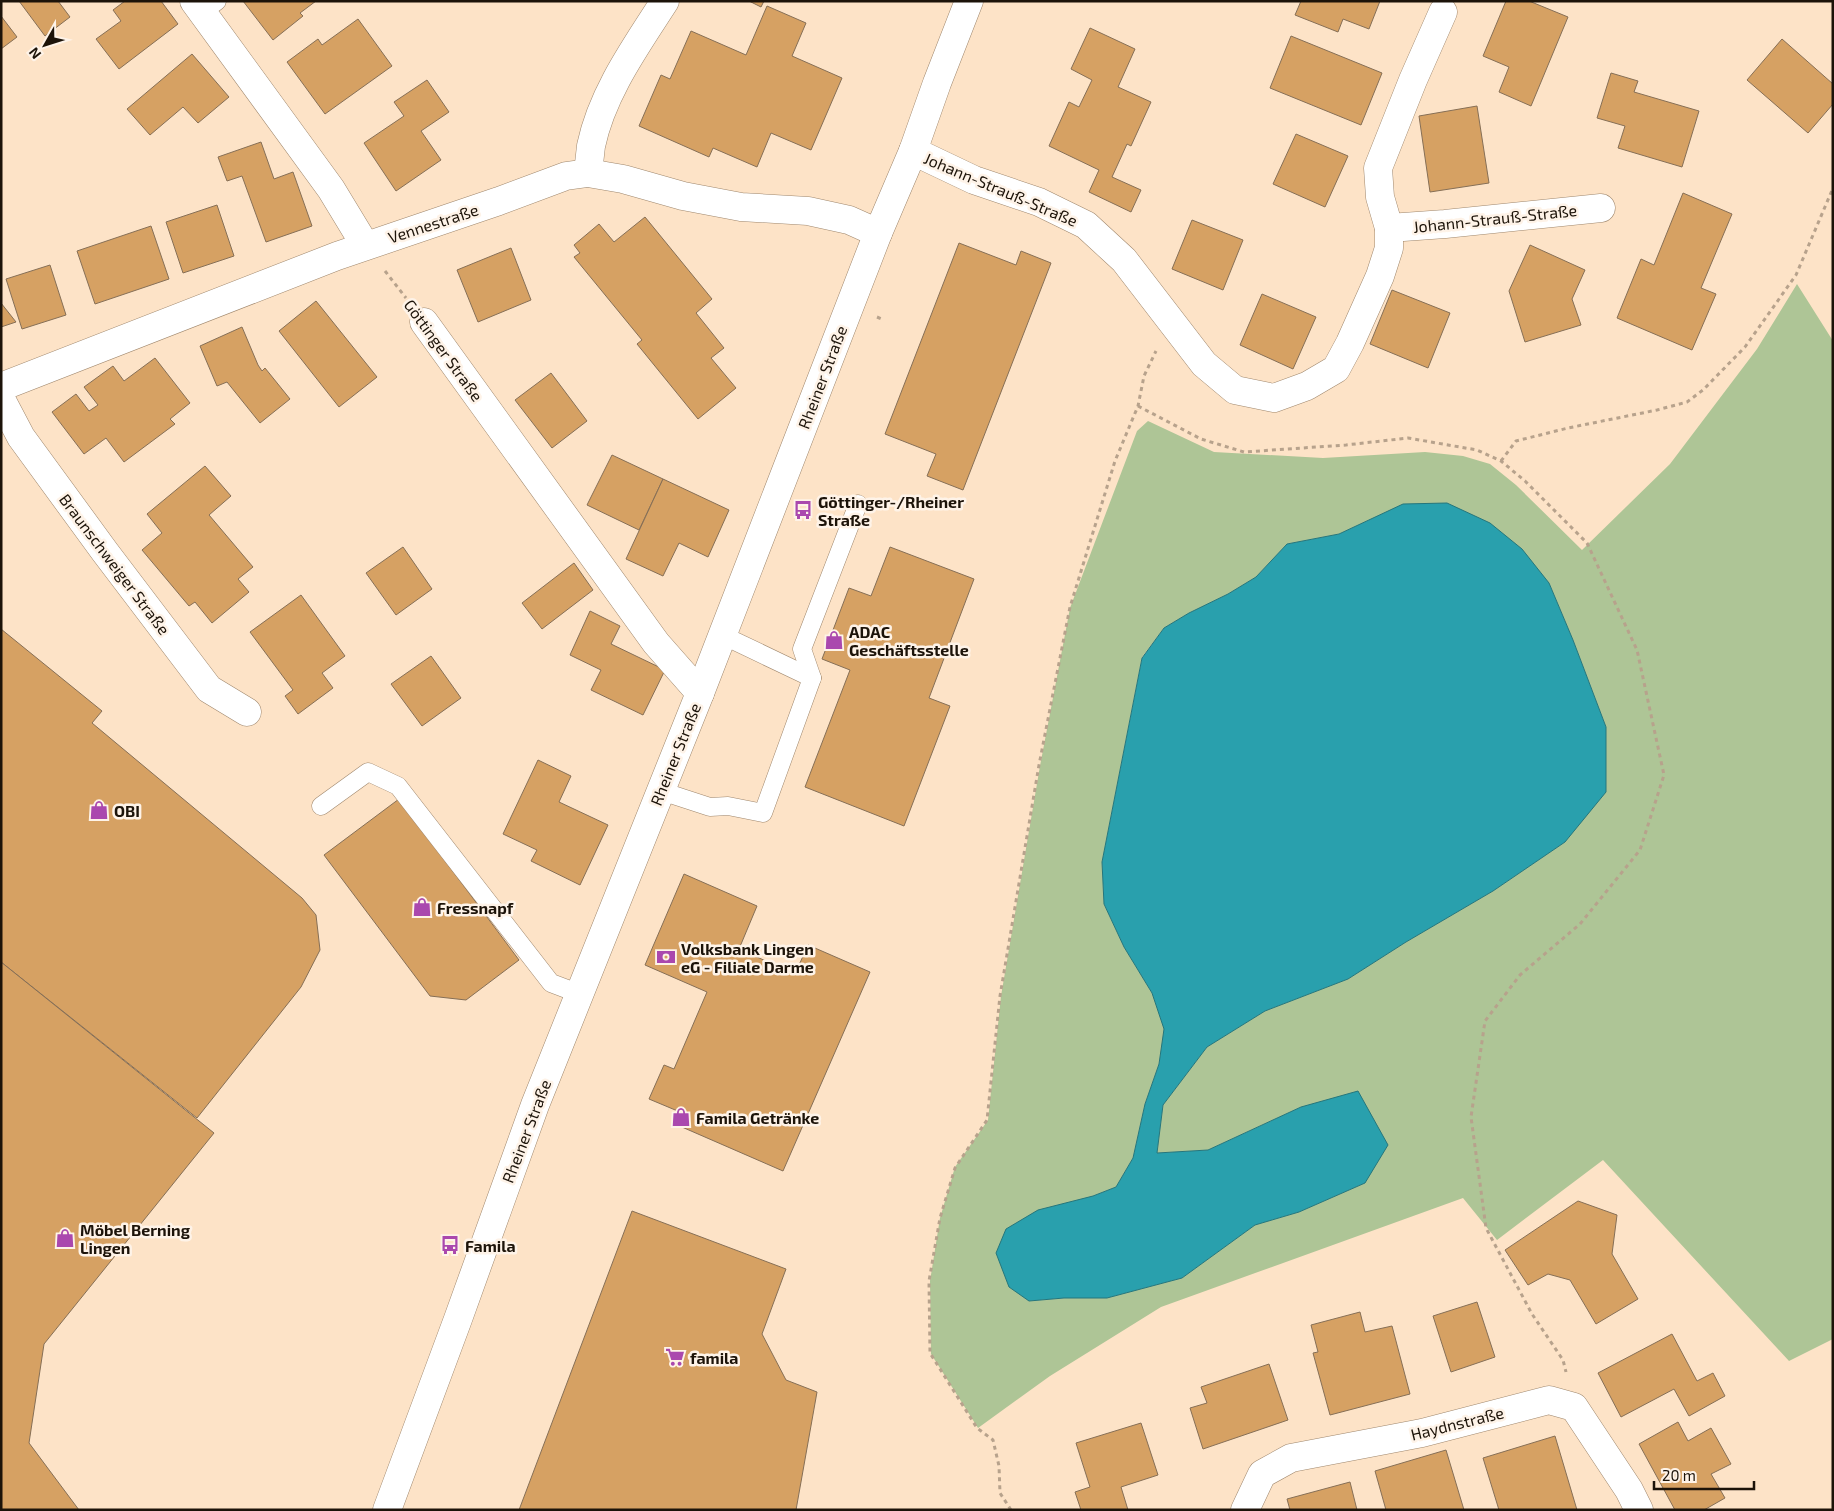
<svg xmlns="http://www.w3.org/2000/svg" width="1834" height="1511" viewBox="0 0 1834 1511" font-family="'Exo 2',sans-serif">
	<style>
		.green { fill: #aec596; fill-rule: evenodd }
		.water { fill: #29a0ad; stroke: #25767c }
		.building { fill: #d6a163; stroke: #866f56 }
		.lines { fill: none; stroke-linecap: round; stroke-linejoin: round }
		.lane-casing { stroke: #9f876d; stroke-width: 19 }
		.street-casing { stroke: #9f876d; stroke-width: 29 }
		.secondary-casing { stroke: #9f876d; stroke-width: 29 }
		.path { stroke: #b7a28c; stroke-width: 3; stroke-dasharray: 4 4; stroke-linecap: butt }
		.lane { stroke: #fff; stroke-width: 18 }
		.street { stroke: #fff; stroke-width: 28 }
		.secondary { stroke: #fff; stroke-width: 28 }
		.labels { text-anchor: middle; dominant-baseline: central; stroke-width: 5; stroke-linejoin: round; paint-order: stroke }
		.street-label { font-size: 16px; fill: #1c1309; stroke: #fef3e8 }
		.poi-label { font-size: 16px; font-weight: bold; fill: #1c1309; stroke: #fef3e8; text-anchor: start }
	</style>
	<rect width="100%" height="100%" fill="#fde3c7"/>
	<!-- green -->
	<path class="green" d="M 1797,284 L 1833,341 L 1833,1339 L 1789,1361 L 1603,1160 L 1497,1240 L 1463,1198 L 1161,1307 L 1050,1376 L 978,1428 L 931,1354 L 930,1281 L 940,1218 L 955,1167 L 988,1120 L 1001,996 L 1040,766 L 1070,608 L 1137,431 L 1148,421 L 1214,452 L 1323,458 L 1425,452 L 1463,456 L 1490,464 L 1516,485 L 1582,550 L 1670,464 L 1757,349 ZM 1369,520 L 1549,583 L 1573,640 L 1606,727 L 1565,842 L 1493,891 L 1406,942 L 1348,979 L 1265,1011 L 1207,1047 L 1163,1105 L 1157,1153 L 1208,1150 L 1301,1107 L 1365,1183 L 1299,1212 L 1255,1225 L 1182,1278 L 1107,1298 L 1064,1298 L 1029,1301 L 1093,1196 L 1116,1187 L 1133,1158 L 1145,1104 L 1159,1064 L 1165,1029 L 1152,993 L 1124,947 L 1104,904 L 1102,862 L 1142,657 L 1164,628 L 1189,613 L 1228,594 L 1256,577 L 1287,544 L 1339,534 Z"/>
	<!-- water -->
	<path class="water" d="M 1447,503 L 1490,523 L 1522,549 L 1549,583 L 1573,640 L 1606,727 L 1606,792 L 1565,842 L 1493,891 L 1406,942 L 1348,979 L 1265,1011 L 1207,1047 L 1163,1105 L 1157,1153 L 1208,1150 L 1301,1107 L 1358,1091 L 1388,1145 L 1365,1183 L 1299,1212 L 1255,1225 L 1182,1278 L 1107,1298 L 1064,1298 L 1029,1301 L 1009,1287 L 996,1253 L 1006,1229 L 1038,1210 L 1093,1196 L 1116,1187 L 1133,1158 L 1145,1104 L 1159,1064 L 1164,1029 L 1152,993 L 1124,947 L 1104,904 L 1102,862 L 1142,658 L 1164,628 L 1189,613 L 1228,594 L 1256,577 L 1287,544 L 1339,534 L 1403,504 Z"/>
	<!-- building -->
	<g class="building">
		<path d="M 19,1 L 58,1 L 70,17 L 45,36 Z"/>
		<path d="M 125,1 L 161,1 L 178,24 L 119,69 L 96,39 L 121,21 L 113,10 Z"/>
		<path d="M 243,1 L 316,1 L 300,13 L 303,16 L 273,40 Z"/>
		<path d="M 749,1 L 764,1 L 761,7 Z"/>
		<path d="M 1301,1 L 1380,1 L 1369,29 L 1343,19 L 1338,32 L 1295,15 Z"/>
		<path d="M 1506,1 L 1529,1 L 1568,17 L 1531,106 L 1499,92 L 1509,67 L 1483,56 Z"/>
		<path d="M 767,6 L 806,23 L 792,56 L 842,78 L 811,150 L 771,133 L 757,167 L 713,148 L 709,157 L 639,126 L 661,75 L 670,79 L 691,31 L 746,55 Z"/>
		<path d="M 1,16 L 17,37 L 1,49 Z"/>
		<path d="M 358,19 L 392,66 L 325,114 L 287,62 L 318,39 L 322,45 Z"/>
		<path d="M 1090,28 L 1135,49 L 1118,87 L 1151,102 L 1131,146 L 1127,144 L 1112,177 L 1141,190 L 1131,212 L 1089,192 L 1099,170 L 1049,146 L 1069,102 L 1079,107 L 1092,80 L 1071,69 Z"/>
		<path d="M 1291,36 L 1382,73 L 1361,125 L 1270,88 Z"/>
		<path d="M 1782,39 L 1833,84 L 1833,104 L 1808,133 L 1747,80 Z"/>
		<path d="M 192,54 L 229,97 L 198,123 L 183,107 L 150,135 L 127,109 Z"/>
		<path d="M 1611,73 L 1638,81 L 1634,92 L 1699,111 L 1682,167 L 1618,148 L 1625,126 L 1597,118 Z"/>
		<path d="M 427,80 L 449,112 L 421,131 L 441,160 L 396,191 L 364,143 L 404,116 L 394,102 Z"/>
		<path d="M 1477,106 L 1489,183 L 1430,192 L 1419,116 Z"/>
		<path d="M 1296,134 L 1348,156 L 1325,207 L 1273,184 Z"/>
		<path d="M 261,142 L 274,179 L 293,172 L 312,226 L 266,242 L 242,176 L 227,181 L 218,157 Z"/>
		<path d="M 1683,193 L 1732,214 L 1701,288 L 1716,294 L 1692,350 L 1617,318 L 1641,259 L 1654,265 Z"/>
		<path d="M 217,205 L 234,256 L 183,273 L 166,222 Z"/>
		<path d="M 645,217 L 712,299 L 696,313 L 724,348 L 711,358 L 736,388 L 698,419 L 637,344 L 642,340 L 574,257 L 580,253 L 574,245 L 599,224 L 614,242 Z"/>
		<path d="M 1192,220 L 1243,240 L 1223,290 L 1172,269 Z"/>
		<path d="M 151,226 L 169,279 L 95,304 L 77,251 Z"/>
		<path d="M 959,243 L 1016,265 L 1021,251 L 1051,263 L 963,490 L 927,476 L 936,454 L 885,434 Z"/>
		<path d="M 1530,245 L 1585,270 L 1572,299 L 1581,325 L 1525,342 L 1509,291 Z"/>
		<path d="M 511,248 L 531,300 L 478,322 L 457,270 Z"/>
		<path d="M 50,265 L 66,315 L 22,329 L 6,279 Z"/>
		<path d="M 1392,290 L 1450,313 L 1428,368 L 1370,344 Z"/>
		<path d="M 1262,294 L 1316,317 L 1293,369 L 1240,345 Z"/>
		<path d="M 316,301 L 377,377 L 339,407 L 279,331 Z"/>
		<path d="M 1,303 L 16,322 L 1,327 Z"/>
		<path d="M 242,327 L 258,365 L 262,371 L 265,368 L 290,399 L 260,423 L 227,382 L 217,386 L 200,346 Z"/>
		<path d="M 155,358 L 190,403 L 170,419 L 175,424 L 124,462 L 106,438 L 84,454 L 52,412 L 76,394 L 89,411 L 98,405 L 84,387 L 113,366 L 124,381 Z"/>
		<path d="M 551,373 L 587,421 L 552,448 L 515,400 Z"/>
		<path d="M 612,455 L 663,479 L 639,530 L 587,505 Z"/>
		<path d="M 205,466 L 231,496 L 209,515 L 253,567 L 238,579 L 249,592 L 212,623 L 195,602 L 189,606 L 142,550 L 162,533 L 147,514 Z"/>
		<path d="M 663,479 L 729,510 L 708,557 L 679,543 L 663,576 L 626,559 Z"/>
		<path d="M 403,547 L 432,589 L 396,615 L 366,573 Z"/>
		<path d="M 890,547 L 974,579 L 929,698 L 950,706 L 904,826 L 805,787 L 850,670 L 822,659 L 849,588 L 871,596 Z"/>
		<path d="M 574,563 L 593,590 L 542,629 L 522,603 Z"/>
		<path d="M 301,595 L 345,656 L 322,673 L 333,688 L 298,714 L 285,696 L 293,690 L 250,632 Z"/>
		<path d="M 590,611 L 620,626 L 611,644 L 665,670 L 643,715 L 591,690 L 601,670 L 570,655 Z"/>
		<path d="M 1,629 L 102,711 L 92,723 L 302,898 L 316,915 L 320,950 L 301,987 L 197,1118 L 1,962 Z"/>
		<path d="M 431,656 L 461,698 L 422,726 L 391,684 Z"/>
		<path d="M 538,760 L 571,776 L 559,802 L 608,825 L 580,885 L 531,861 L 537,850 L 503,834 Z"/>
		<path d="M 399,799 L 519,960 L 466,1000 L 430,996 L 324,855 Z"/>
		<path d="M 684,874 L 757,906 L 739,949 L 795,974 L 808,945 L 870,972 L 783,1171 L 675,1124 L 680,1112 L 649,1099 L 664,1065 L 674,1069 L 707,992 L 645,965 Z"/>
		<path d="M 1,962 L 214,1133 L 44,1344 L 29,1443 L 79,1510 L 1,1510 Z"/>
		<path d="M 1578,1201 L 1617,1215 L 1612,1254 L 1638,1299 L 1596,1324 L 1570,1280 L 1548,1274 L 1528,1285 L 1505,1250 Z"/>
		<path d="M 632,1211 L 786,1269 L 762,1334 L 786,1380 L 817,1392 L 796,1510 L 519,1510 Z"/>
		<path d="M 1477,1302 L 1495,1357 L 1451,1372 L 1433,1316 Z"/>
		<path d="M 1360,1312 L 1365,1332 L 1392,1326 L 1410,1394 L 1330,1415 L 1313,1353 L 1318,1352 L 1311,1325 Z"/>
		<path d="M 1672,1334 L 1697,1381 L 1713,1373 L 1725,1396 L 1689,1416 L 1674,1389 L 1621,1417 L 1598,1373 Z"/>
		<path d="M 1269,1364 L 1288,1420 L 1203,1449 L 1190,1408 L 1207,1403 L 1201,1387 Z"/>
		<path d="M 1678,1422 L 1688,1441 L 1711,1428 L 1731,1464 L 1711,1474 L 1725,1498 L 1704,1510 L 1675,1510 L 1639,1444 Z"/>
		<path d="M 1141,1423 L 1158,1475 L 1121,1487 L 1128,1510 L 1081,1510 L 1075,1492 L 1090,1487 L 1076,1443 Z"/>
		<path d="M 1555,1436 L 1577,1510 L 1499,1510 L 1483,1458 Z"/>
		<path d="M 1446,1450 L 1464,1510 L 1386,1510 L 1375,1471 Z"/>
		<path d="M 1350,1482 L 1357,1510 L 1290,1510 L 1287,1499 Z"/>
	</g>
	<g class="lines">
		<!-- lane casing -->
		<g class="lane-casing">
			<g id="lane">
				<path d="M 202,12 L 217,1"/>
				<path d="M 722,635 L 812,678"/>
				<path d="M 661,791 L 710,807 L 728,806 L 763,813 L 812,678 L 802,649 L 858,504"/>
				<path d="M 321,806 L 368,772 L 398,786 L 551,983 L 580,994"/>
			</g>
		</g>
		<!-- street casing -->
		<g class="street-casing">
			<g id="street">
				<path d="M 194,1 L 331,189 L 365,245"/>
				<path d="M 913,151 L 974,180 L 1039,202 L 1086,225 L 1124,260 L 1204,364 L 1235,390 L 1274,398 L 1307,386 L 1336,369 L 1350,343 L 1380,276 L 1389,248 L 1389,228 L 1380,197 L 1378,168 L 1413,80 L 1443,12"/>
				<path d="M 588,173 C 589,164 590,155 591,146 C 602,93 636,46 665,1"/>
				<path d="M 1389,228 L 1445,224 L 1601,208"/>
				<path d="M 424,322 L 656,643 L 700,693"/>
				<path d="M 1,387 L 337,256 L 499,201 L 566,176 L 588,173 L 623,179 L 683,196 L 741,207 L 808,211 L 849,220 L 878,233"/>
				<path d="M 1,399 L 21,437 L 105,552 L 209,689 L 247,712"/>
				<path d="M 1245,1510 L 1262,1474 L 1291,1458 L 1422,1433 L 1549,1400 L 1574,1407 L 1629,1490 L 1639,1510"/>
			</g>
		</g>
		<!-- secondary casing -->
		<g class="secondary-casing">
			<path id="secondary" d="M 387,1510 L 458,1319 L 535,1105 L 700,693 L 878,233 L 913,151 L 937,83 L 969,1"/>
		</g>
		<!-- path -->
		<g class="path">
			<path d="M 385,271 L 406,298"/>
			<path d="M 877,317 L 884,320"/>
			<path d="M 1138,406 L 1201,439 L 1244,452 L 1346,445 L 1408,438 L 1477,450 L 1501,461 L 1525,481 L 1587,543 L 1637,650 L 1664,775 L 1640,850 L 1580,924 L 1520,975 L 1485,1021 L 1471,1117 L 1486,1228 L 1532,1314 L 1563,1360 L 1566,1372"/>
			<path d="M 1501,461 L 1516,441 L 1568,428 L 1657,410 L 1687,402 L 1703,390 L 1745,347 L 1796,275 L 1833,188"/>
			<path d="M 1011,1510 L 1000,1493 L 999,1466 L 993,1440 L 977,1428 L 930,1353 L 929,1281 L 940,1218 L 955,1168 L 987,1120 L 1000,996 L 1039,765 L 1070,607 L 1115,461 L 1138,406 L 1144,376 L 1156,351"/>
		</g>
		<!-- lane -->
		<use href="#lane" class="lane"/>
		<!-- street -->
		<use href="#street" class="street"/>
		<!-- secondary -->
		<use href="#secondary" class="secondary"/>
	</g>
	<!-- icons -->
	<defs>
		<g id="bus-bare" transform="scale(1.5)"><path d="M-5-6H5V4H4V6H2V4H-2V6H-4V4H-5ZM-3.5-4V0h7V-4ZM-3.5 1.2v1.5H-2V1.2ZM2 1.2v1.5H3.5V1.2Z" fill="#aa48ae" stroke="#fef3e8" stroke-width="2.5" paint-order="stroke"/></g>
		<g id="shop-bare" transform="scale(1.5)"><path d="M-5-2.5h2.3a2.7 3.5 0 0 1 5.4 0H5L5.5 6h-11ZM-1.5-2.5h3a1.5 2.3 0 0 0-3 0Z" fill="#aa48ae" stroke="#fef3e8" stroke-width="2.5" paint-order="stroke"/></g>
		<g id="bank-bare" transform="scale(1.5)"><path d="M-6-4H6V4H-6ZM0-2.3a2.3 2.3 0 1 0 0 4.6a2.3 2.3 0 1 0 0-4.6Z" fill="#aa48ae" stroke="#fef3e8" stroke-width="2.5" paint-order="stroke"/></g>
		<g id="supermarket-bare" transform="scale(1.5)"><path d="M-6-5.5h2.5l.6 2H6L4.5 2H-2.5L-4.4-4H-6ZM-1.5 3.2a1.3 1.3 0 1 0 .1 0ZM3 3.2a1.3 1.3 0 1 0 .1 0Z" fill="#aa48ae" stroke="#fef3e8" stroke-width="2.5" paint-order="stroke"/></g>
	</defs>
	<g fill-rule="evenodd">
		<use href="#bus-bare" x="803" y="510"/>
		<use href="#shop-bare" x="834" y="640"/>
		<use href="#shop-bare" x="99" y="810"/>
		<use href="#shop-bare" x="422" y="907"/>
		<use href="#bank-bare" x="666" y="957"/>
		<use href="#shop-bare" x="681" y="1117"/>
		<use href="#shop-bare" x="65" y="1238"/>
		<use href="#bus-bare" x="450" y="1245"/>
		<use href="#supermarket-bare" x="675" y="1357"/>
	</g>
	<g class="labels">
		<!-- street labels -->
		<g class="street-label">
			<text transform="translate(1001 189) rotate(23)">Johann-Strauß-Straße</text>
			<text transform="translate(1495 218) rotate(-6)">Johann-Strauß-Straße</text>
			<text transform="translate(433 223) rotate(-18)">Vennestraße</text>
			<text transform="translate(444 350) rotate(54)">Göttinger Straße</text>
			<text transform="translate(822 377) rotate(-69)">Rheiner Straße</text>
			<text transform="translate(115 564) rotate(53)">Braunschweiger Straße</text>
			<text transform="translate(675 754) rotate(-68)">Rheiner Straße</text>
			<text transform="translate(526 1131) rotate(-69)">Rheiner Straße</text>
			<text transform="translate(1457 1423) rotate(-14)">Haydnstraße</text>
		</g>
		<!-- poi labels -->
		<g class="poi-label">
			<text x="818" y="501">Göttinger-/Rheiner<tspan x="818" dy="18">Straße</tspan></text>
			<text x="849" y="631">ADAC<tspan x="849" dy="18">Geschäftsstelle</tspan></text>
			<text x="114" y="810">OBI</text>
			<text x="437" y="907">Fressnapf</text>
			<text x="681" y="948">Volksbank Lingen<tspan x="681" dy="18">eG - Filiale Darme</tspan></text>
			<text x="696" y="1117">Famila Getränke</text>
			<text x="80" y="1229">Möbel Berning<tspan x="80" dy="18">Lingen</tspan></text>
			<text x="465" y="1245">Famila</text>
			<text x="690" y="1357">famila</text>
		</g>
	</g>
	<!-- border -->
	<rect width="1834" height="1511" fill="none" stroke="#1c1309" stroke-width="5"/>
	<!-- north arrow -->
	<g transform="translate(45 45) rotate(231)" stroke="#fef3e8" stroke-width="4" paint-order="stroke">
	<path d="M0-4L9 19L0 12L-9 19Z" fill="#1c1309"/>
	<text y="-8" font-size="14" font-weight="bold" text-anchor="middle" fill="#1c1309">N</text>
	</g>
	<!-- scale -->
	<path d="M1654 1481v8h100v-8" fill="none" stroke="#1c1309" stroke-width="2.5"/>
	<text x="1662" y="1481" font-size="15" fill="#1c1309" stroke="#fef3e8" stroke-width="4" paint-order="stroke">20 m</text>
</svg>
